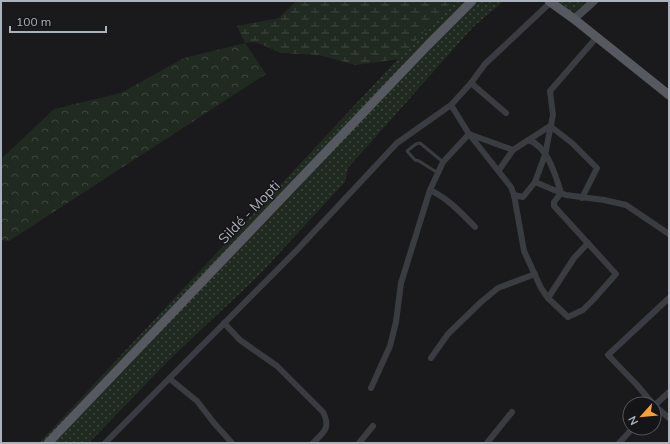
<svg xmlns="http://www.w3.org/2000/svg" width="670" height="444" viewBox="0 0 670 444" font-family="Mulish,sans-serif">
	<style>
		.grass { fill: url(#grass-dots) }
		.forest { fill: url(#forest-crowns) }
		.wetland { fill: url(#wetland-marsh) }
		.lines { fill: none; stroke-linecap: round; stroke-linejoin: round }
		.lane { stroke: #3a3c41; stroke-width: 3 }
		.street { stroke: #3a3c41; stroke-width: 6 }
		.secondary { stroke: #484b51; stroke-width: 8 }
		.primary { stroke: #565a60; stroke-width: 9 }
		.labels { text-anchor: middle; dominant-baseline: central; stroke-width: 3; stroke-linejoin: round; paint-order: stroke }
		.street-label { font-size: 14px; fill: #acb2bc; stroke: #151517 }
	</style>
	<defs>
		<pattern id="grass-dots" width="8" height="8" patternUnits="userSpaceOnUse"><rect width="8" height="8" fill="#212a21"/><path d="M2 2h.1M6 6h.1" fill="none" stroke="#3f463f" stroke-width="1.8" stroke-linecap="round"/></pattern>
		<pattern id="forest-crowns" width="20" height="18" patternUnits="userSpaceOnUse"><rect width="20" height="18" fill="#212a21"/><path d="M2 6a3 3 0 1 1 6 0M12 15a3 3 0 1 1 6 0" fill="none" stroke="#3f463f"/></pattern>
		<pattern id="wetland-marsh" width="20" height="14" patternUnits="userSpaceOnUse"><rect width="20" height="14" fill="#212a21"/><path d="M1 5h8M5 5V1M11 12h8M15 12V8" fill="none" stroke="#3f463f"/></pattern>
	</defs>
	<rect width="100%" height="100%" fill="#1a1a1c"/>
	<!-- grass -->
	<g class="grass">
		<path d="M 452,1 L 504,1 L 473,27 L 348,168 L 345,182 L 258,276 L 168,361 L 89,443 L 39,443 Z"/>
		<path d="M 545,1 L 587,1 L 568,18 Z"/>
	</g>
	<!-- forest -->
	<path class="forest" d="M 245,43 L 266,74 L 9,241 L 1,240 L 1,159 L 54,109 L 121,93 L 184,58 Z"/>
	<!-- wetland -->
	<path class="wetland" d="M 296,1 L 452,1 L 399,59 L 356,65 L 319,55 L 281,53 L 256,42 L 245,43 L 237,26 L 279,18 Z"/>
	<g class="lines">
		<!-- lane -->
		<path class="lane" d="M 438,173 L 419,161 L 415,160 L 407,151 L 416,144 L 420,143 L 443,162"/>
		<!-- street -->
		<g class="street">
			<path d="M 471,83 L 506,113"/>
			<path d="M 451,105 L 469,134 L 511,187 L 514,195 L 524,251 L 541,288 L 548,298 L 568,317 L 583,310 L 593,300 L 616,274 L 554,206 L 554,202 L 561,193 C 556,176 547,145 528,140"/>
			<path d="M 499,170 L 513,150 L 550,126 L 572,143 L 597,168 L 582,198"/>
			<path d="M 535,182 L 566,195 L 604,200 L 626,205 L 669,234"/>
			<path d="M 430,190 C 449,199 461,213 475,227"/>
			<path d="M 514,195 L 523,197 L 535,182 L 545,155 L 553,115 L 550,91 L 596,38"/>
			<path d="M 548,298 L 574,258 L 588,243"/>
			<path d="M 224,323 L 240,340 L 277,366 L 323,412 C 331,428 324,432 313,443"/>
			<path d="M 431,358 L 448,334 L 481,302 L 498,288 L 535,274"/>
			<path d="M 170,379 L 197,401 L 214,423 L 232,443"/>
			<path d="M 371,388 L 390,346 L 396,322 L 401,283 L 430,190 L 443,162 L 469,134 L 513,150"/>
			<path d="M 653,404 L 637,385 L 608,355 L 669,298"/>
			<path d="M 654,405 L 669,418"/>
			<path d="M 654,406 L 669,392"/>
			<path d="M 105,443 L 297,250 L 397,143 L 451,105 L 471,83 L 485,64 L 551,2"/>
			<path d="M 359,443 L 373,426"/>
			<path d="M 487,443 L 512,412"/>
			<path d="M 619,443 L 633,428"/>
		</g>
		<!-- secondary -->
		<path class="secondary" d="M 574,19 L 594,1"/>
		<!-- primary -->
		<g class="primary">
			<path d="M 549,1 L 574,19 L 669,95"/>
			<path d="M 48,443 L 428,45 L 472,1"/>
		</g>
	</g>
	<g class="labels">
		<!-- street labels -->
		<g class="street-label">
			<text transform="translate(249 212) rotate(-46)">Sildé - Mopti</text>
		</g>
	</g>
	<!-- border -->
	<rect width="670" height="444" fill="none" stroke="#acb2bc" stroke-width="4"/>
	<!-- north arrow -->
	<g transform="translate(642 416) rotate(243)"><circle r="19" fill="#151517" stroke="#515459"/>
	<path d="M0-3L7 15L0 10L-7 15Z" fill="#f8a236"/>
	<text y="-6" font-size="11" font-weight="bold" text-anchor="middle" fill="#acb2bc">N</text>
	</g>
	<!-- scale -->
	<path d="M10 26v6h96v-6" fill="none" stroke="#acb2bc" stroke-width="2"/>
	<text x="16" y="26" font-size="12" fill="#acb2bc" stroke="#151517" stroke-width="3" paint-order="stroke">100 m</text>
</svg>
